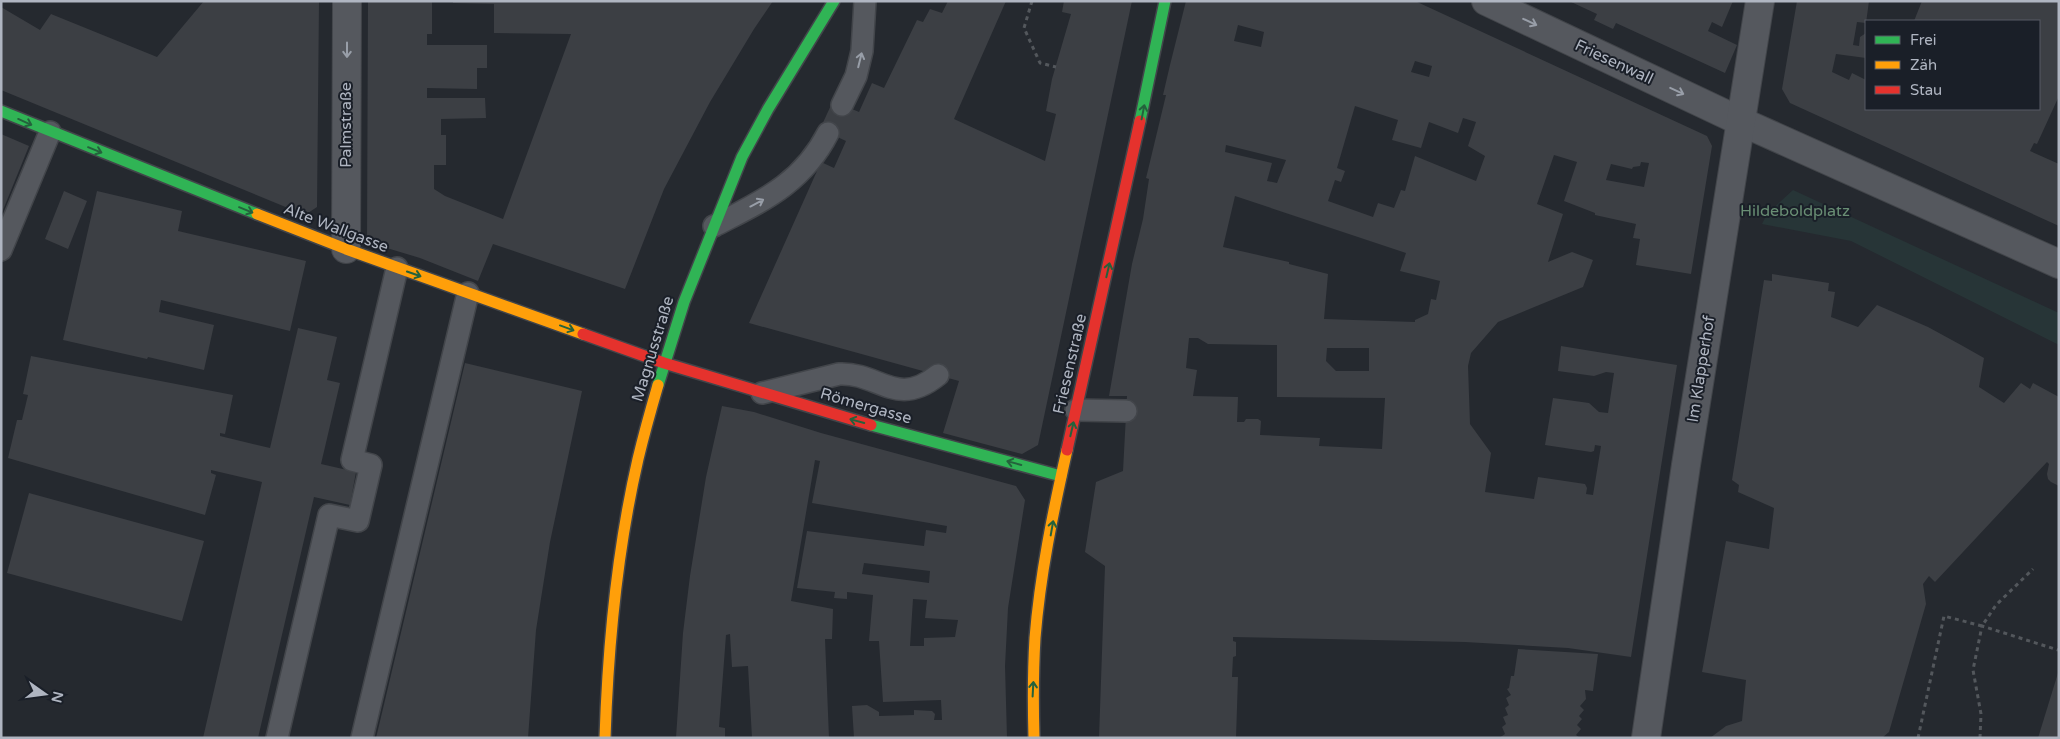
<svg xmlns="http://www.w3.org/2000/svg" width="2060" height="739" viewBox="0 0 2060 739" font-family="'Varela Round',sans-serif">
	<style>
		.green { fill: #273537 }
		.building { fill: #3c3f44; fill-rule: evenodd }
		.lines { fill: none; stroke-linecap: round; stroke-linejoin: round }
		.lane-casing { stroke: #42454a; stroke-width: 24 }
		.street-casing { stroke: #42454a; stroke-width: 30 }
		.fast-casing { stroke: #42454a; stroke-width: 14 }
		.slow-casing { stroke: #42454a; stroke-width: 14 }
		.jam-casing { stroke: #42454a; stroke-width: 14 }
		.path { stroke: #53575c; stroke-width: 3; stroke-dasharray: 4 4; stroke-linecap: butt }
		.lane { stroke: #55585e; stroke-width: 21 }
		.street { stroke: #55585e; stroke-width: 28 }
		.fast { stroke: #30b455; stroke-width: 11 }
		.slow { stroke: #ff9f0a; stroke-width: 11 }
		.jam { stroke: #e5322d; stroke-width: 11 }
		.oneway { stroke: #989ea8 }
		.oneway2 { stroke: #24623c }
		.labels { text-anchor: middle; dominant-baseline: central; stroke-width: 4; stroke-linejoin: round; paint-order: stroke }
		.street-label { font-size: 16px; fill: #afb5c1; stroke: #1a1f28 }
		.park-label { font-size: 16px; fill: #698e74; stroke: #1a1f28 }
	</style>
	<rect width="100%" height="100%" fill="#25292f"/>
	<!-- green -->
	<path class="green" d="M 1793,190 L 2059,313 L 2059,345 L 1851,241 L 1762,224 L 1767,214 Z"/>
	<!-- building -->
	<g class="building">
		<path d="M 204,1 L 319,1 L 317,207 L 305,215 L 1,90 L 1,7 L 40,30 L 51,14 L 157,57 Z"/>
		<path d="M 368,1 L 432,1 L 432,34 L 427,34 L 427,45 L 487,45 L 487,68 L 477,68 L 477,89 L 427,88 L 427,98 L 485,98 L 486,118 L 441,119 L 441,135 L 446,135 L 446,165 L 434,165 L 434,189 L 445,196 L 503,219 L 571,34 L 494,33 L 494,4 L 453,3 L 453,1 L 773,1 L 754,29 L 710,102 L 664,189 L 625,289 L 493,244 L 478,281 L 420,258 L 367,242 Z"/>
		<path d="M 948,1 L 1006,1 L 954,119 L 1045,161 L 1056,114 L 1046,111 L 1052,79 L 1071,14 L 1062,12 L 1064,1 L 1132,1 L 1038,445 L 1022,454 L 943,433 L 959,381 L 749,323 L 821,162 L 834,168 L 846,141 L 820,129 L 833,101 L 859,112 L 872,83 L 884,88 L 917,20 L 923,22 L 930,9 L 942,13 Z"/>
		<path d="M 1186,1 L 1415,1 L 1707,136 L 1712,146 L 1691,274 L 1636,265 L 1640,239 L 1633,238 L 1636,224 L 1595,215 L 1595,213 L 1564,201 L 1577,162 L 1554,155 L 1537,204 L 1563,214 L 1548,262 L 1572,252 L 1593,260 L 1583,287 L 1498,322 L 1471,353 L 1468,366 L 1470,424 L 1491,453 L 1485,492 L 1534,499 L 1538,477 L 1585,484 L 1587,488 L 1586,494 L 1593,495 L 1601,446 L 1595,445 L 1594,451 L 1591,452 L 1545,445 L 1553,398 L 1589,403 L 1599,412 L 1608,413 L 1614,373 L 1606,372 L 1594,376 L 1558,371 L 1561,346 L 1677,365 L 1631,657 L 1568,648 L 1465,642 L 1233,637 L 1233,641 L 1236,642 L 1236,656 L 1233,657 L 1232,677 L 1238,677 L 1236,738 L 1099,738 L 1105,566 L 1085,552 L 1096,482 L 1123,471 L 1127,396 L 1109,396 L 1132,264 L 1143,219 L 1149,179 L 1146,178 L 1148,170 L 1166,95 L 1163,95 L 1170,65 ZM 1238,25 L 1264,32 L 1261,47 L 1234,41 ZM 1415,61 L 1432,66 L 1429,77 L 1411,72 ZM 1355,106 L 1398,120 L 1392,140 L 1421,148 L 1429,122 L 1458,133 L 1463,118 L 1476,122 L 1468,146 L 1485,156 L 1476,181 L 1415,156 L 1405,191 L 1401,190 L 1394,208 L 1378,203 L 1373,217 L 1328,201 L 1335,180 L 1341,182 L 1345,171 L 1337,168 ZM 1226,145 L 1286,160 L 1277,183 L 1267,181 L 1272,163 L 1225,152 ZM 1641,162 L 1649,163 L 1644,187 L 1606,180 L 1611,164 L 1632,169 L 1633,167 L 1640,166 ZM 1235,196 L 1406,253 L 1400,271 L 1440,281 L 1436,300 L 1431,299 L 1428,314 L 1415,320 L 1415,322 L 1324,319 L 1328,274 L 1289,264 L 1289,262 L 1223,247 ZM 1189,338 L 1198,338 L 1208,344 L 1277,345 L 1277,397 L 1385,398 L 1382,449 L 1319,446 L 1320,438 L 1260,435 L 1261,421 L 1258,419 L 1246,419 L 1244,422 L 1237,422 L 1238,397 L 1193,396 L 1197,370 L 1186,368 ZM 1327,348 L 1369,348 L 1369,371 L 1336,371 L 1326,361 Z"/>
		<path d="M 1569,1 L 1733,1 L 1722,27 L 1712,22 L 1708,31 L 1737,45 L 1725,73 L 1616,23 L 1613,29 L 1594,20 L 1597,14 Z"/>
		<path d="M 1797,1 L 1869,1 L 1866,23 L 1857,22 L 1853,45 L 1859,46 L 1860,37 L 1866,33 L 1866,58 L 1836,54 L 1832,72 L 1849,80 L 1852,73 L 1866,80 L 1866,109 L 2039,109 L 2039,21 L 1914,21 L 1922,1 L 2059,1 L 2059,96 L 2037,144 L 2034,143 L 2030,151 L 2059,164 L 2059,226 L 1790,103 L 1782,89 Z"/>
		<path d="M 1,134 L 29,146 L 1,215 Z"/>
		<path d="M 64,191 L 87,201 L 68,249 L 45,239 Z"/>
		<path d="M 97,191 L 182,211 L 178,231 L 306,261 L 290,331 L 161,300 L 159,312 L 214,325 L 204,370 L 148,357 L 147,359 L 63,340 Z"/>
		<path d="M 1772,274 L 1829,283 L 1828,291 L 1835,292 L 1831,317 L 1858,327 L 1877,305 L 1928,327 L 1961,345 L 1984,358 L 1979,387 L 2004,403 L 2021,383 L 2030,389 L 2033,383 L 2059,397 L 2059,486 L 2051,482 L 2048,479 L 2047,474 L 2049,464 L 2047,462 L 1935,582 L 1929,576 L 1923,584 L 1926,604 L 1889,732 L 1882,738 L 1710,738 L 1726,726 L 1742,721 L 1746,680 L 1702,672 L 1726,541 L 1769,549 L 1774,508 L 1738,492 L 1739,485 L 1732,480 L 1764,280 L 1772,281 Z"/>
		<path d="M 298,328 L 337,337 L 327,380 L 340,383 L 321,464 L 356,472 L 350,505 L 314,497 L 258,738 L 203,738 L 262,482 L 211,470 L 211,473 L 216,475 L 205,515 L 8,458 L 17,420 L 22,420 L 28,395 L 23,394 L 31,356 L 233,395 L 225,434 L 220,433 L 220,436 L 270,448 Z"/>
		<path d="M 465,363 L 582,391 L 550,542 L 536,630 L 528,738 L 376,738 Z"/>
		<path d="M 722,406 L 754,412 L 821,433 L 1016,486 L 1025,500 L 1008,608 L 1005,666 L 1007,738 L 854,738 L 852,706 L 867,705 L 879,712 L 879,716 L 914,715 L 914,710 L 932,711 L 935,714 L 934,720 L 942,720 L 941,700 L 883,702 L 879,641 L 869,641 L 873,595 L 847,592 L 847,599 L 834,598 L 835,592 L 797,588 L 807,531 L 924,546 L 926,530 L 946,533 L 947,526 L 812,503 L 820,461 L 815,460 L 791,601 L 833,609 L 832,639 L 825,639 L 829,738 L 752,738 L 748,666 L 732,667 L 730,634 L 726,635 L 719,727 L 725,728 L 725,738 L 676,738 L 683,633 L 690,576 L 706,477 ZM 864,563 L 930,571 L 929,583 L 862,574 ZM 913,599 L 927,600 L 925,618 L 958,620 L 955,637 L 924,638 L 924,646 L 910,646 Z"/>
		<path d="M 29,493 L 204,541 L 182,621 L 7,573 Z"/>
		<path d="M 1518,649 L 1598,654 L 1593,691 L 1585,690 L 1586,699 L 1580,706 L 1584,710 L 1579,716 L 1582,719 L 1577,725 L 1581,729 L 1576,735 L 1580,738 L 1499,738 L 1505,734 L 1502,727 L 1506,724 L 1503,717 L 1508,715 L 1505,708 L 1509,705 L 1506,698 L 1511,695 L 1507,689 L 1509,688 L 1511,676 L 1514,676 Z"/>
		<path d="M 2058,673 L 2059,738 L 2038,738 Z"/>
	</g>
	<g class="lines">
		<!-- lane casing -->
		<g class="lane-casing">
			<g id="lane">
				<path d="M 842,105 L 856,76 L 862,51 L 865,1"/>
				<path d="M 714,226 C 762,201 802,184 828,133"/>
				<path d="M 1,250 L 50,132"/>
				<path d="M 762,393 L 839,374 C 879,372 896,409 938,375"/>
				<path d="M 1076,410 L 1126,411"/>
				<path d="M 277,738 L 329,515 L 358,521 L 371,465 L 352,460 L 397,268"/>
				<path d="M 362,738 L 468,293"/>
			</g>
		</g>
		<!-- street casing -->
		<g class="street-casing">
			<g id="street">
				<path d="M 1486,1 L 1742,122 L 2059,264"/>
				<path d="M 346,249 L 347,1"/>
				<path d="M 1646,738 L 1686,465 L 1760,1"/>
			</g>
		</g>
		<!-- fast casing -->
		<g class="fast-casing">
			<g id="fast">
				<path d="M 1,111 L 257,214"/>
				<path d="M 1140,121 L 1165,1"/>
				<path d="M 658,385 L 684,302 L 742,157 L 768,109 L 834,1"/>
				<path d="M 871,425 L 1061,476"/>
			</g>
		</g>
		<!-- slow casing -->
		<g class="slow-casing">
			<g id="slow">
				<path d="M 257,214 L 346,249 L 583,334"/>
				<path d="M 605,738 C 608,644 617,550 638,459 C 644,434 651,409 658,385"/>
				<path d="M 1034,738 C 1033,705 1033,672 1035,638 C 1040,575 1053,512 1067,450"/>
			</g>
		</g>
		<!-- jam casing -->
		<g class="jam-casing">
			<g id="jam">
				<path d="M 583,334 L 664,363 L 871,425"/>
				<path d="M 1067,450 L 1140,121"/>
			</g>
		</g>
		<!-- path -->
		<g class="path">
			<path d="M 1032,1 L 1024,28 L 1040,63 L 1056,67"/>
			<path d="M 1918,738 L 1944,616 L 1982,626 L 1996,605 L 2033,569"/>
			<path d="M 1980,738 L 1981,714 L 1973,670 L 1982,626 L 2058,650"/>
		</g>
		<!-- lane -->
		<use href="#lane" class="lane"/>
		<!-- street -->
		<use href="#street" class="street"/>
		<!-- fast -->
		<use href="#fast" class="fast"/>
		<!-- slow -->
		<use href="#slow" class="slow"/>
		<!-- jam -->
		<use href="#jam" class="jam"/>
	</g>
	<!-- one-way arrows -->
	<defs><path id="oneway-shaft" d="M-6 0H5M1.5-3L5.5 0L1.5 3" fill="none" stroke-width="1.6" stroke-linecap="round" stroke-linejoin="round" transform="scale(1.25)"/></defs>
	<g class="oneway">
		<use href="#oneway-shaft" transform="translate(1530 22) rotate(25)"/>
		<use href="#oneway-shaft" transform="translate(347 50) rotate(90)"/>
		<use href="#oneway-shaft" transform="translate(860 60) rotate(-76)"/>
		<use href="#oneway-shaft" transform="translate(1677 91) rotate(25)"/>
		<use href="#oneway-shaft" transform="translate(757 203) rotate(-28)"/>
	</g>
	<g class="oneway2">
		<use href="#oneway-shaft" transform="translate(1143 112) rotate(-79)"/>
		<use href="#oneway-shaft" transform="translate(25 122) rotate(24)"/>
		<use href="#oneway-shaft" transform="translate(95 150) rotate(22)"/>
		<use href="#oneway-shaft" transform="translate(246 210) rotate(22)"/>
		<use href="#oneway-shaft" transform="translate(1108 270) rotate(-77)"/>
		<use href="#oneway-shaft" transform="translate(414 274) rotate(19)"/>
		<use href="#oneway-shaft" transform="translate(567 328) rotate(20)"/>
		<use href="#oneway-shaft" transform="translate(857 421) rotate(-165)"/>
		<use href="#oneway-shaft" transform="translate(1072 429) rotate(-77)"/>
		<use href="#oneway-shaft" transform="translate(1014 463) rotate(-165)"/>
		<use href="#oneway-shaft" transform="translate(1052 528) rotate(-80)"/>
		<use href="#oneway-shaft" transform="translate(1033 689) rotate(-87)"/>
	</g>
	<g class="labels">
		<!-- street labels -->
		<g class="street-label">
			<text transform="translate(1614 62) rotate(25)">Friesenwall</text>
			<text transform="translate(346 125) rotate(-90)">Palmstraße</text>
			<text transform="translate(336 228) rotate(21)">Alte Wallgasse</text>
			<text transform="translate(653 349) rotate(-73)">Magnusstraße</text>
			<text transform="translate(1070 364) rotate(-77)">Friesenstraße</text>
			<text transform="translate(1701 369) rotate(-81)">Im Klapperhof</text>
			<text transform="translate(866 406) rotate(16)">Römergasse</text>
		</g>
		<!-- park labels -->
		<g class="park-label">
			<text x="1795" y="211">Hildeboldplatz</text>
		</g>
	</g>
	<!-- border -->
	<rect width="2060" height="739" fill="none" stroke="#afb5c1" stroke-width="5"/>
	<!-- legend -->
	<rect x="1865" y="20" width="175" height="90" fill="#1a1f28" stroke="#565b65"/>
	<rect x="1875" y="36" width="25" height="8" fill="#30b455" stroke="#565b65"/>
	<text x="1910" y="45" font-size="15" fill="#afb5c1">Frei</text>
	<rect x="1875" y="61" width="25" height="8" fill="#ff9f0a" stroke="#565b65"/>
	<text x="1910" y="70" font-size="15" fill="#afb5c1">Zäh</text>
	<rect x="1875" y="86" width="25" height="8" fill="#e5322d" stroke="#565b65"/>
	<text x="1910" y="95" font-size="15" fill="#afb5c1">Stau</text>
	<!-- north arrow -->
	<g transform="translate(45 694) rotate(104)" stroke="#1a1f28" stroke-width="4" paint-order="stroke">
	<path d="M0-4L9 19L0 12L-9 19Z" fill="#afb5c1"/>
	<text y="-8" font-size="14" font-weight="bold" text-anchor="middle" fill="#afb5c1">N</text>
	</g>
</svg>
